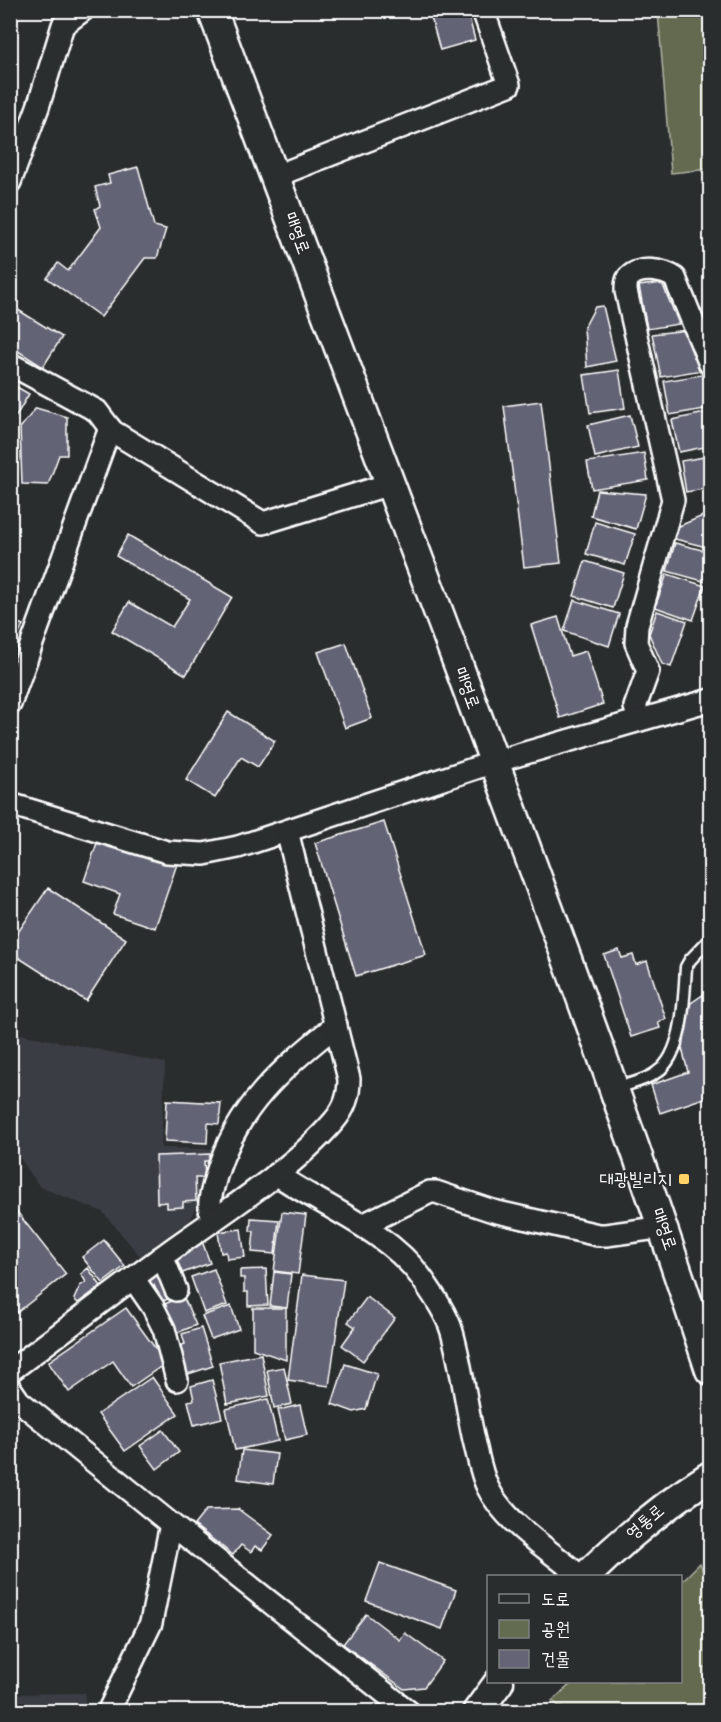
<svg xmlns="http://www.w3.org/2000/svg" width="721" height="1722" viewBox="0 0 721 1722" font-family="'Balsamiq Sans','Poor Story',sans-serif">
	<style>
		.built { fill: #3b3e44 }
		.green { fill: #636b50; stroke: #b1b5a8; stroke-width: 1.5 }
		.building { fill: #646476; stroke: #fff; stroke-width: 1.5 }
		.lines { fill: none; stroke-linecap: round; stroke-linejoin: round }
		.lane-casing { stroke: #fff; stroke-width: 15 }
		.street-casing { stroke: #fff; stroke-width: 26 }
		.secondary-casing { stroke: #fff; stroke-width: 33 }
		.lane { stroke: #2a2d2e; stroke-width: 10 }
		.street { stroke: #2a2d2e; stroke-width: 21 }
		.secondary { stroke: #2a2d2e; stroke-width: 28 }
		.poi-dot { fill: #ffd166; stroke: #2a2d2e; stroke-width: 2 }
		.labels { text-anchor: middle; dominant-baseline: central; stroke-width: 4.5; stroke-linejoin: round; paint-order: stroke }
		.street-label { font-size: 18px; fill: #fff; stroke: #2a2d2e }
		.poi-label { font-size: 18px; fill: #fff; stroke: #2a2d2e; text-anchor: end }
	</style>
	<rect width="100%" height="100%" fill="#2a2d2e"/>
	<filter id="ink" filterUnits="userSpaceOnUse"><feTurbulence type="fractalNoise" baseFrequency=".0167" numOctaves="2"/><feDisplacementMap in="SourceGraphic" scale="12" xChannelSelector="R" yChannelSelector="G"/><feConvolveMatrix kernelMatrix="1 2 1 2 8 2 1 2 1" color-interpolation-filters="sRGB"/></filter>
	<g filter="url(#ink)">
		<!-- built -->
		<g class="built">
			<path d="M 10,1032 L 165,1063 L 161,1148 L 212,1149 L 213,1164 L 191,1219 L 140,1256 L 103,1212 L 40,1187 L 11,1145 Z"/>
			<path d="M 85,1693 L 85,1711 L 11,1711 L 11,1694 Z"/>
		</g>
		<!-- green -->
		<g class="green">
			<path d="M 658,11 L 710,11 L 710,169 L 671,173 Z"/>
			<path d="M 700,1563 L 710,1590 L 710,1711 L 567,1711 L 552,1701 L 573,1682 L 680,1682 L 681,1582 Z"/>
		</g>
		<!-- building -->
		<g class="building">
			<path d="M 429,10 L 467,10 L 475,40 L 440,50 Z"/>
			<path d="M 138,167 L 154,226 L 166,229 L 157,258 L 145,258 L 101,317 L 47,278 L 58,263 L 68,271 L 101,227 L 95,209 L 100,206 L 95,187 L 110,183 L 108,175 Z"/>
			<path d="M 662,283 L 679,324 L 647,329 L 639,286 Z"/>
			<path d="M 10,305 L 62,337 L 43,367 L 10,346 Z"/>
			<path d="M 603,306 L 616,361 L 587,367 L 584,328 L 595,307 Z"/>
			<path d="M 688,330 L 702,370 L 661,377 L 652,334 Z"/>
			<path d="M 619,370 L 625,408 L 590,413 L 584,375 Z"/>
			<path d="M 707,374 L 710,391 L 710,408 L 670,415 L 664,381 Z"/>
			<path d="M 10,383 L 29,394 L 13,421 L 10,420 Z"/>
			<path d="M 541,401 L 561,563 L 524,567 L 504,406 Z"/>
			<path d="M 36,408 L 67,417 L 67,455 L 59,455 L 48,485 L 22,484 L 20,428 Z"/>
			<path d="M 710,412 L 710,446 L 679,452 L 672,420 Z"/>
			<path d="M 630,415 L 638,447 L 595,457 L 588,425 Z"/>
			<path d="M 644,453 L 648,480 L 592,489 L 587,462 Z"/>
			<path d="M 710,456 L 710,488 L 686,492 L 681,461 Z"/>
			<path d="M 597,490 L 646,494 L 636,529 L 591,516 Z"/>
			<path d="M 710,513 L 710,548 L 675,539 L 679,526 Z"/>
			<path d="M 595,522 L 635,534 L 625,565 L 586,554 Z"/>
			<path d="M 128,535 L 232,597 L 186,675 L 112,631 L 129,602 L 172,627 L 190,599 L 116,556 Z"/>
			<path d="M 675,543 L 710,552 L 710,583 L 667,571 Z"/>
			<path d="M 585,561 L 624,573 L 613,608 L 574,596 Z"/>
			<path d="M 667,574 L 705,586 L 693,620 L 655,607 Z"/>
			<path d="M 574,600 L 619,614 L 609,646 L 564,631 Z"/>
			<path d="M 657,611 L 687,621 L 671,667 L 662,664 L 649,634 Z"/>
			<path d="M 558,617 L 570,656 L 586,651 L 603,704 L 560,718 L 531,625 Z"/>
			<path d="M 10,620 L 23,625 L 10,653 Z"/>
			<path d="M 346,643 L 372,718 L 345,728 L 318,652 Z"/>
			<path d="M 228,712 L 275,741 L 258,767 L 241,757 L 215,798 L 186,780 Z"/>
			<path d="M 384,822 L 426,955 L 356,976 L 315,843 Z"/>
			<path d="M 99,837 L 177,864 L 155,928 L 113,914 L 120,894 L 84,881 Z"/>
			<path d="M 48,888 L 126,939 L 86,1001 L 10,952 L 10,944 Z"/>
			<path d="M 619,950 L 622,958 L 633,955 L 636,965 L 647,961 L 666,1019 L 658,1022 L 660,1028 L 631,1037 L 604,955 Z"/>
			<path d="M 710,990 L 710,1096 L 660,1113 L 651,1085 L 688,1072 L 679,1036 L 691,1003 Z"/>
			<path d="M 167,1100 L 221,1103 L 219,1124 L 208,1123 L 207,1143 L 165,1141 Z"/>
			<path d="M 211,1154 L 211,1161 L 204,1161 L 205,1178 L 195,1178 L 196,1201 L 183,1202 L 183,1207 L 167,1208 L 167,1202 L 157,1203 L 156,1156 Z"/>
			<path d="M 10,1203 L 66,1274 L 10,1318 Z"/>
			<path d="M 282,1212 L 306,1215 L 298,1274 L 274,1271 Z"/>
			<path d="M 251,1218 L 279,1220 L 275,1254 L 252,1252 L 254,1231 L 250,1231 Z"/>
			<path d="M 241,1229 L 245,1257 L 227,1259 L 226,1252 L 221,1253 L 218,1232 Z"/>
			<path d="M 104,1240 L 125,1266 L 103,1283 L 82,1257 Z"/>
			<path d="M 202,1241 L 210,1263 L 177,1275 L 169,1254 Z"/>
			<path d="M 88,1268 L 101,1286 L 78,1303 L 74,1299 L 80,1286 L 86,1282 L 81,1274 Z"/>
			<path d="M 163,1268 L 175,1296 L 161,1302 L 154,1285 L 149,1287 L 145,1276 Z"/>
			<path d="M 214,1269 L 227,1305 L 204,1313 L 191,1277 Z"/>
			<path d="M 266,1269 L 268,1305 L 248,1306 L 248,1292 L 244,1292 L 244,1278 L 240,1278 L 240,1270 Z"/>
			<path d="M 274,1272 L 291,1274 L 287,1308 L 270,1306 Z"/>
			<path d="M 302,1275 L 344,1280 L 329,1386 L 288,1380 Z"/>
			<path d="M 183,1296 L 196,1325 L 177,1333 L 165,1304 Z"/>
			<path d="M 367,1297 L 395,1318 L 363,1361 L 342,1345 L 355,1327 L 348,1322 Z"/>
			<path d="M 231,1306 L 239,1329 L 211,1339 L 202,1316 Z"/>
			<path d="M 126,1308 L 166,1363 L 131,1387 L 113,1361 L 69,1392 L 48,1362 Z"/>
			<path d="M 253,1308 L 286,1308 L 286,1360 L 253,1349 Z"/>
			<path d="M 201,1328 L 213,1366 L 185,1375 L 176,1347 L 185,1344 L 182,1334 Z"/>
			<path d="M 261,1354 L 269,1396 L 227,1404 L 219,1362 Z"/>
			<path d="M 345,1364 L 377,1374 L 366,1409 L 354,1412 L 332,1404 Z"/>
			<path d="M 284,1367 L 292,1404 L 274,1408 L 267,1370 Z"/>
			<path d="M 152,1377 L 178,1414 L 125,1451 L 98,1414 Z"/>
			<path d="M 212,1380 L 222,1418 L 194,1425 L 188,1401 L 194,1400 L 191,1386 Z"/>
			<path d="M 268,1399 L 278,1441 L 235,1450 L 226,1409 Z"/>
			<path d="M 300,1405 L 307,1435 L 285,1440 L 278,1410 Z"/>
			<path d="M 163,1430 L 179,1452 L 157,1469 L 140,1446 Z"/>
			<path d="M 242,1450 L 277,1454 L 273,1484 L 238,1479 Z"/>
			<path d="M 238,1509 L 273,1535 L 262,1550 L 255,1546 L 251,1552 L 241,1545 L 233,1555 L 194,1525 L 206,1510 Z"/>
			<path d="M 380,1563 L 456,1590 L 442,1629 L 366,1601 Z"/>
			<path d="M 366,1614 L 400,1640 L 405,1633 L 443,1661 L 424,1687 L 404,1689 L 343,1644 Z"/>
		</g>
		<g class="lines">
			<!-- lane casing -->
			<g class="lane-casing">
				<path id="lane" d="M 614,1089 C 627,1084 646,1081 657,1072 C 684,1054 684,996 686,967 L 690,960 L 710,939"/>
			</g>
			<!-- street casing -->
			<g class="street-casing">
				<g id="street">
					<path d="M 276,176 L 509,85 L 483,10"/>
					<path d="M 10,182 L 38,107 L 63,25 L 83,10"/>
					<path d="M 10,364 L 97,411 L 112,431 L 263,523 L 390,484"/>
					<path d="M 10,704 L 110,428"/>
					<path d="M 639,720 L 635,707 L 648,671 L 636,643 L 637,626 L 673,500 L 626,291 C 626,286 626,280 629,277 C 640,266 664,270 675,278 L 710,364"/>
					<path d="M 10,804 L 167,852 L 204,854 L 238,847 L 494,762 L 710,700"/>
					<path d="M 276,1174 C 322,1206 388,1231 421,1277 C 432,1293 447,1314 452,1332 C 462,1367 466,1405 474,1440 C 478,1456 481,1474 488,1488 C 506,1524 550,1550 580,1576"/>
					<path d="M 213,1221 C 206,1205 212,1192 216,1176 C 237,1106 282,1069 336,1025"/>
					<path d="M 363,1225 L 430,1192 L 436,1192 L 493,1211 L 598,1235 L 606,1235 L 664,1227"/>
					<path d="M 160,1258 L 165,1263 L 176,1290"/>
					<path d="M 133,1278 L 153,1307 L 164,1329 L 177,1380"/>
					<path d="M 10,1371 C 65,1330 119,1288 174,1248 C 226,1211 293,1169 334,1121 C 345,1108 349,1096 349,1079 L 287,831"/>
					<path d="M 10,1388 L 19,1401 L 171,1524 L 409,1712"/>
					<path d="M 108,1712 L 151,1623 L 171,1524"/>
				</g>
			</g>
			<!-- secondary casing -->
			<g class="secondary-casing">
				<g id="secondary">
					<path d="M 212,10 C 296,228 377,446 458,664 C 545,899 633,1133 710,1370"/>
					<path d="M 586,1576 C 626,1537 663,1506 710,1476"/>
					<path d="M 477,1712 L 499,1682"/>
				</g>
			</g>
			<!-- lane -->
			<use href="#lane" class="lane"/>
			<!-- street -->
			<use href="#street" class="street"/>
			<!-- secondary -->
			<use href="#secondary" class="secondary"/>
		</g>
	</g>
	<!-- markers -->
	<rect class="poi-dot" x="678" y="1173" width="12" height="12" rx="3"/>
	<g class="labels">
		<!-- street labels -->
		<g class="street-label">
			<text transform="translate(297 233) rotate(70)">매영로</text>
			<text transform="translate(467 688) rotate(70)">매영로</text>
			<text transform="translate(664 1229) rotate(71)">매영로</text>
			<text transform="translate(645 1522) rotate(-40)">영통로</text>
		</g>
		<!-- poi labels -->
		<g class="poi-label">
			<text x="672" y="1179">대광빌리지</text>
		</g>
	</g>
	<!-- margin -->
	<rect width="721" height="1722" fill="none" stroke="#2a2d2e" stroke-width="36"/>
	<rect x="18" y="18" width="685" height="1686" fill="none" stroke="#fff" stroke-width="2" filter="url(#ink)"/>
	<!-- legend -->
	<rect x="487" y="1575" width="195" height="108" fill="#2a2d2e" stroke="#7f8182" stroke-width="1.5"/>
	<rect x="499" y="1594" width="30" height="9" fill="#2a2d2e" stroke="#7f8182" stroke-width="1.5"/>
	<text x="541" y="1605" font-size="18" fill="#ffffff">도로</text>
	<rect x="499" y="1620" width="30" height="18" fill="#636b50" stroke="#7f8182" stroke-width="1.5"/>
	<text x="541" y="1635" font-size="18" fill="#ffffff">공원</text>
	<rect x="499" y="1650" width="30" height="18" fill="#646476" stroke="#7f8182" stroke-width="1.5"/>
	<text x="541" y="1665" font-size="18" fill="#ffffff">건물</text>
</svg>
